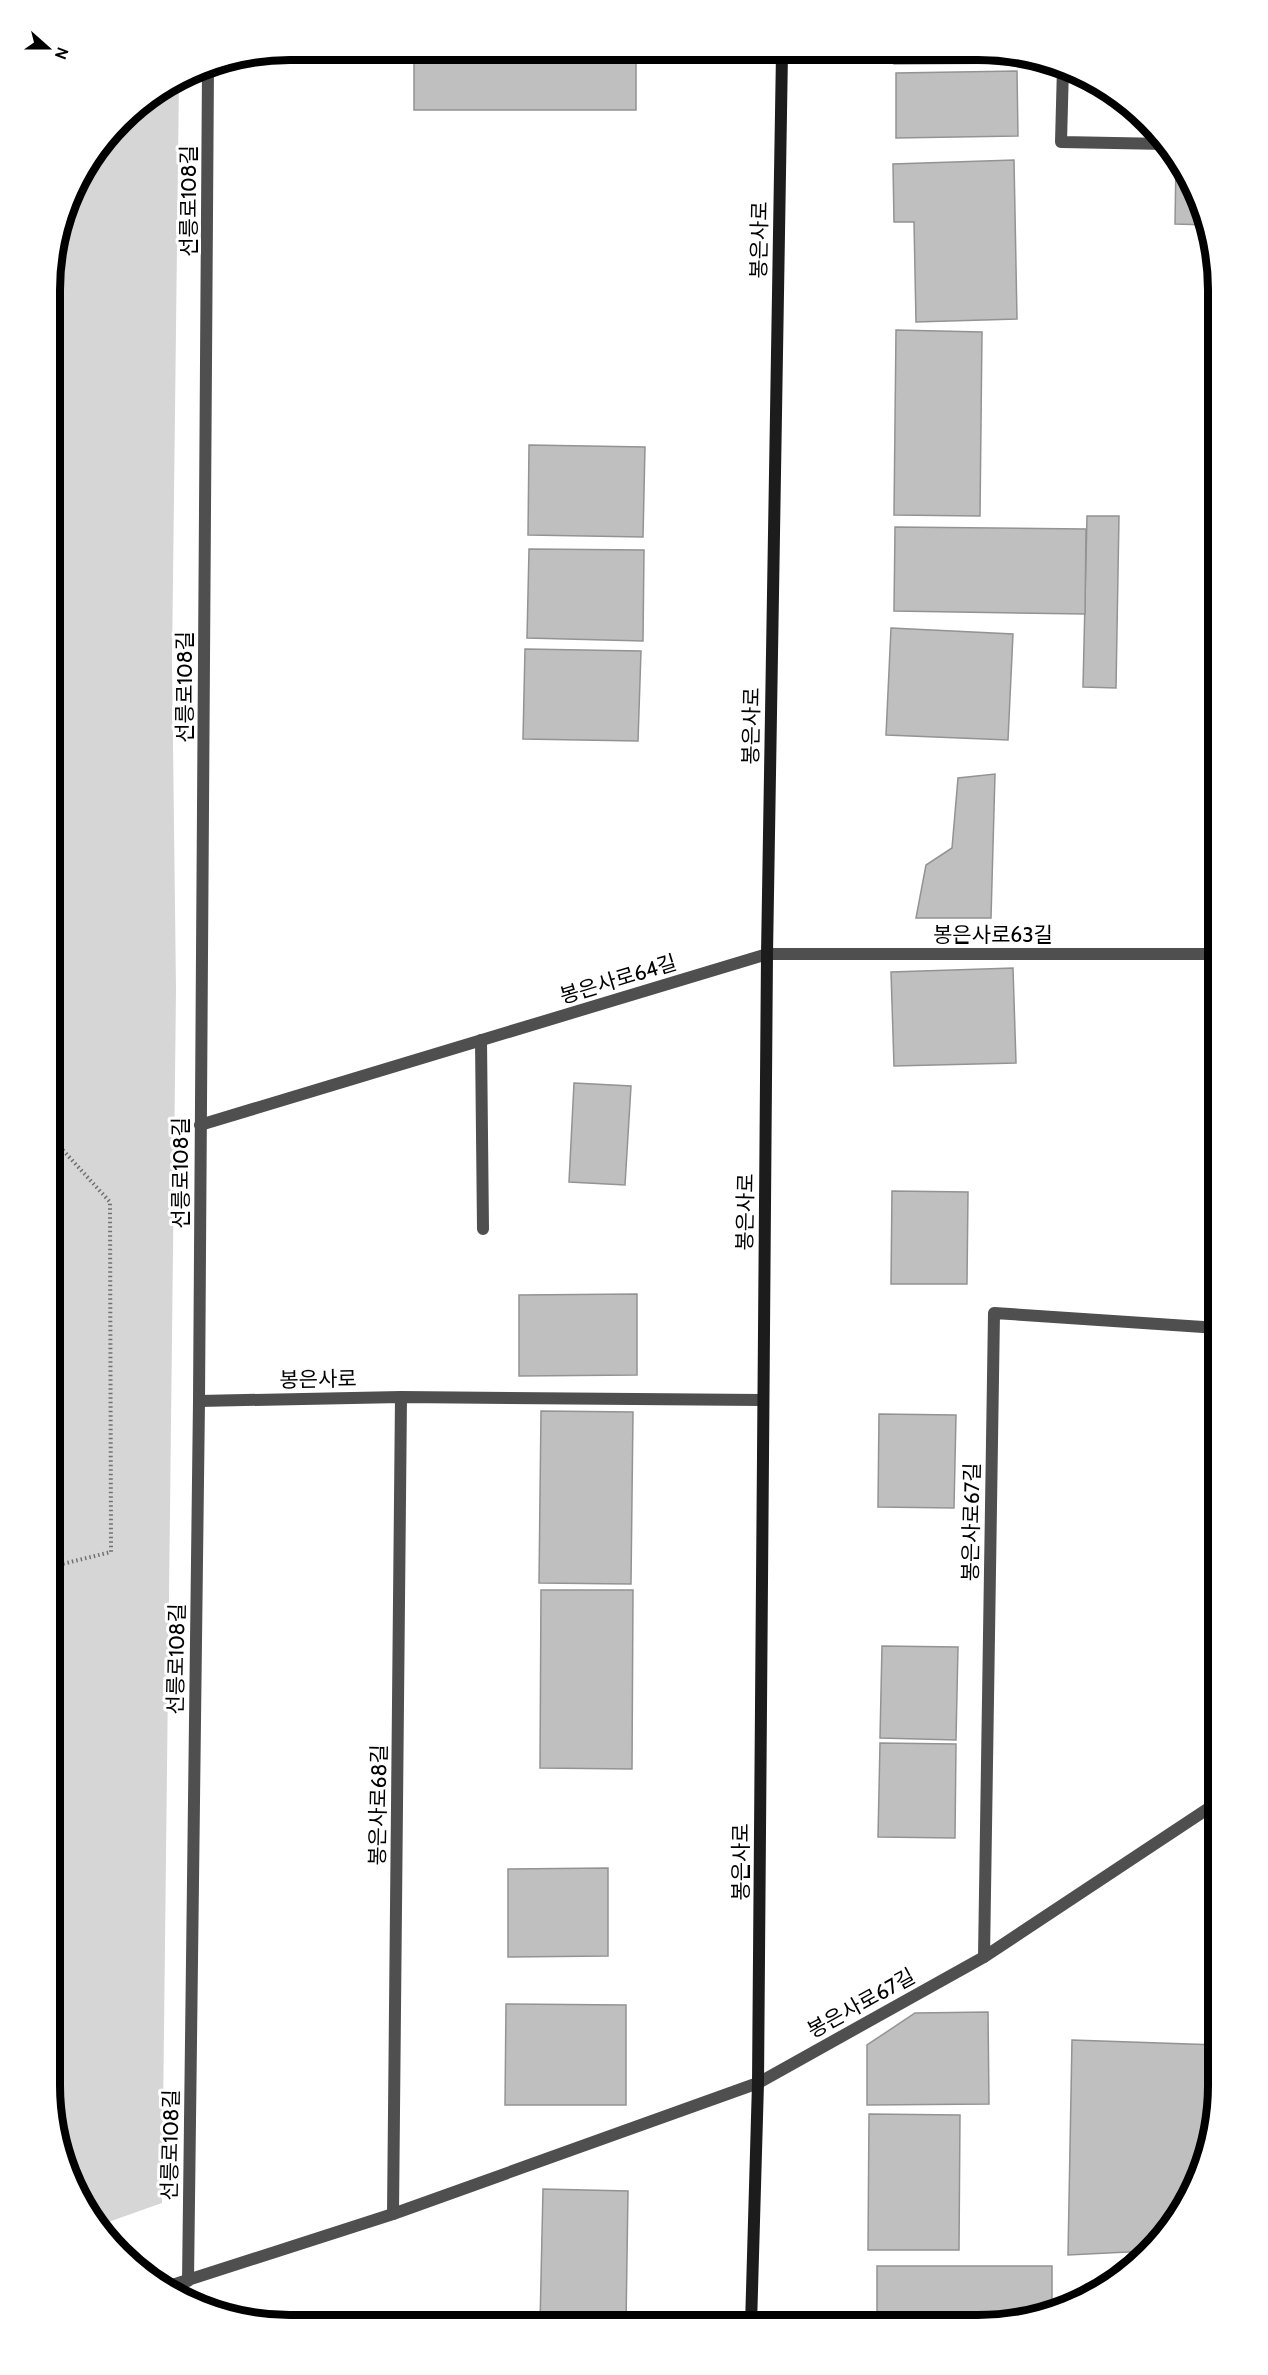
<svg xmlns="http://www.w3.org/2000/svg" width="1268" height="2375" viewBox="0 0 1268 2375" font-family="Cabin,'Noto Sans KR',sans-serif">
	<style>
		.green { fill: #d6d6d6 }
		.building { fill: #bfbfbf; stroke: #939393; stroke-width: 1.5 }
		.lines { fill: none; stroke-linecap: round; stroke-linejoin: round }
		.path { stroke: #717171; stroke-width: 4; stroke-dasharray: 1.5 3; stroke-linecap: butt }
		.service { stroke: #4f4f4f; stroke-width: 12 }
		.minor { stroke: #4f4f4f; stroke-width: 12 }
		.tertiary { stroke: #4f4f4f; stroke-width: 12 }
		.secondary { stroke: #1c1c1c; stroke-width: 12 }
		.labels { text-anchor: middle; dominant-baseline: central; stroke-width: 6; stroke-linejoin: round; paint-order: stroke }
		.street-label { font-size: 21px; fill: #000; stroke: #fff }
		.rim { fill: none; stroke: #000; stroke-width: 8 }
	</style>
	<rect width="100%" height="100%" fill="#fff"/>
	<!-- green -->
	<path class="green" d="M 179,79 L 172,662 L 176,990 L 162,2203 L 97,2226 L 90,2218 L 62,2162 L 50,2085 L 52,259 L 74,183 L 131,109 Z"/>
	<!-- building -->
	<g class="building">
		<path d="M 414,50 L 636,52 L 636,110 L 414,110 Z"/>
		<path d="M 894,53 L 1025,54 L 1032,57 L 1032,63 L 894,64 Z"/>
		<path d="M 1017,71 L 1018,136 L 896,138 L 896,73 Z"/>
		<path d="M 1014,160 L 1017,319 L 916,322 L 914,222 L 894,222 L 893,164 Z"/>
		<path d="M 1176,160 L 1180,160 L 1206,213 L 1208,225 L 1175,224 Z"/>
		<path d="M 896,330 L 982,332 L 980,516 L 894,515 Z"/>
		<path d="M 529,445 L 645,447 L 643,537 L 528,535 Z"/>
		<path d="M 1087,516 L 1119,516 L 1116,688 L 1083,687 Z"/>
		<path d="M 895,527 L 1086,529 L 1085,614 L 894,611 Z"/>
		<path d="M 529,549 L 644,550 L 643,641 L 527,638 Z"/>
		<path d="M 891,628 L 1013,634 L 1008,740 L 886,735 Z"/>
		<path d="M 525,649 L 641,651 L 638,741 L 523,739 Z"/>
		<path d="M 995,774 L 991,918 L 916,918 L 926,865 L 952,848 L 958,778 Z"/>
		<path d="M 1013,968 L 1016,1063 L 894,1066 L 891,972 Z"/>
		<path d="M 574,1083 L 631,1086 L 625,1185 L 569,1182 Z"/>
		<path d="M 892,1191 L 968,1192 L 967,1284 L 891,1284 Z"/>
		<path d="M 637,1294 L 637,1375 L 519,1376 L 519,1295 Z"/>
		<path d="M 541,1411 L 633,1412 L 631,1584 L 539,1583 Z"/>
		<path d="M 879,1414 L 956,1415 L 954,1508 L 878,1507 Z"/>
		<path d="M 541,1590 L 633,1590 L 632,1769 L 540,1768 Z"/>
		<path d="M 882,1646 L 958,1647 L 956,1740 L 880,1738 Z"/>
		<path d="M 880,1743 L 956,1744 L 955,1838 L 878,1837 Z"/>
		<path d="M 608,1868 L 608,1956 L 508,1957 L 508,1869 Z"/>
		<path d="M 506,2004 L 626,2005 L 626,2105 L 505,2105 Z"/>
		<path d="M 988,2012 L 989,2104 L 867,2105 L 867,2045 L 915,2013 Z"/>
		<path d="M 1072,2040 L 1218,2045 L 1218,2101 L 1200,2177 L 1169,2232 L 1148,2251 L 1068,2255 Z"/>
		<path d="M 869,2114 L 960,2115 L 959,2250 L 868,2250 Z"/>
		<path d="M 543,2189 L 628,2191 L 626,2324 L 540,2324 Z"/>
		<path d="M 877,2266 L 1052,2266 L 1052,2313 L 978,2326 L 877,2325 Z"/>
		<path d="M 1086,2284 L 1113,2284 L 1085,2298 Z"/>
	</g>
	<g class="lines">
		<!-- path -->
		<path class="path" d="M 50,1567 L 111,1552 L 110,1202 L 51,1137"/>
		<!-- service -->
		<g class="service">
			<path d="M 1063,67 L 1061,142 L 1167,144"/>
			<path d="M 481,1040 L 483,1229"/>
			<path d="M 199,1401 L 401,1397 L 762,1400"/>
			<path d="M 984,1957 L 994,1313 L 1218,1328"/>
			<path d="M 393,2214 L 401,1397"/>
		</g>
		<!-- minor -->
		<g class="minor">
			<path d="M 200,1125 L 767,954 L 1218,954"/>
			<path d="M 758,2083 L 984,1957 L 1218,1802"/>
			<path d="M 188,2281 L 199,1401 L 208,66"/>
		</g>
		<!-- tertiary -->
		<path class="tertiary" d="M 166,2287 L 393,2214 L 758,2083"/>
		<!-- secondary -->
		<path class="secondary" d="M 751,2325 L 758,2083 L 767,954 L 782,53"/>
	</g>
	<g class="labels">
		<!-- street labels -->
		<g class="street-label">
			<text transform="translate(188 201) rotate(-90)">선릉로108길</text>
			<text transform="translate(759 240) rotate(-89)">봉은사로</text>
			<text transform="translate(184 687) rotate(-90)">선릉로108길</text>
			<text transform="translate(751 726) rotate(-89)">봉은사로</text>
			<text x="993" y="934">봉은사로63길</text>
			<text transform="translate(618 979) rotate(-17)">봉은사로64길</text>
			<text transform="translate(180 1173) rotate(-90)">선릉로108길</text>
			<text transform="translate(745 1212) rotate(-89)">봉은사로</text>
			<text transform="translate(318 1379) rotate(-1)">봉은사로</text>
			<text transform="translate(971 1522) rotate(-89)">봉은사로67길</text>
			<text transform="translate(176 1659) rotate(-89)">선릉로108길</text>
			<text transform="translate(378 1805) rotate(-89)">봉은사로68길</text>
			<text transform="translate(740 1862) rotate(-90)">봉은사로</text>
			<text transform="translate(861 2003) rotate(-29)">봉은사로67길</text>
			<text transform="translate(170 2145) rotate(-89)">선릉로108길</text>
		</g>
	</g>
	<!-- crop -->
	<path d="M0 0H1268V2375H0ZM290 60H978A230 230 0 0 1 1208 290V2085A230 230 0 0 1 978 2315H290A230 230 0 0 1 60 2085V290A230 230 0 0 1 290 60Z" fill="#fff" fill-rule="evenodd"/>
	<path class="rim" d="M290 60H978A230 230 0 0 1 1208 290V2085A230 230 0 0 1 978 2315H290A230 230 0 0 1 60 2085V290A230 230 0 0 1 290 60Z"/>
	<!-- north arrow -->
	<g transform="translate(48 48) rotate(111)" stroke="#ffffff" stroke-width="4.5" paint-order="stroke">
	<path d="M0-4.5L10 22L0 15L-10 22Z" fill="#000000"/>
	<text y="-9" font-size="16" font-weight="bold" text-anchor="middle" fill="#000000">N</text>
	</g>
</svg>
